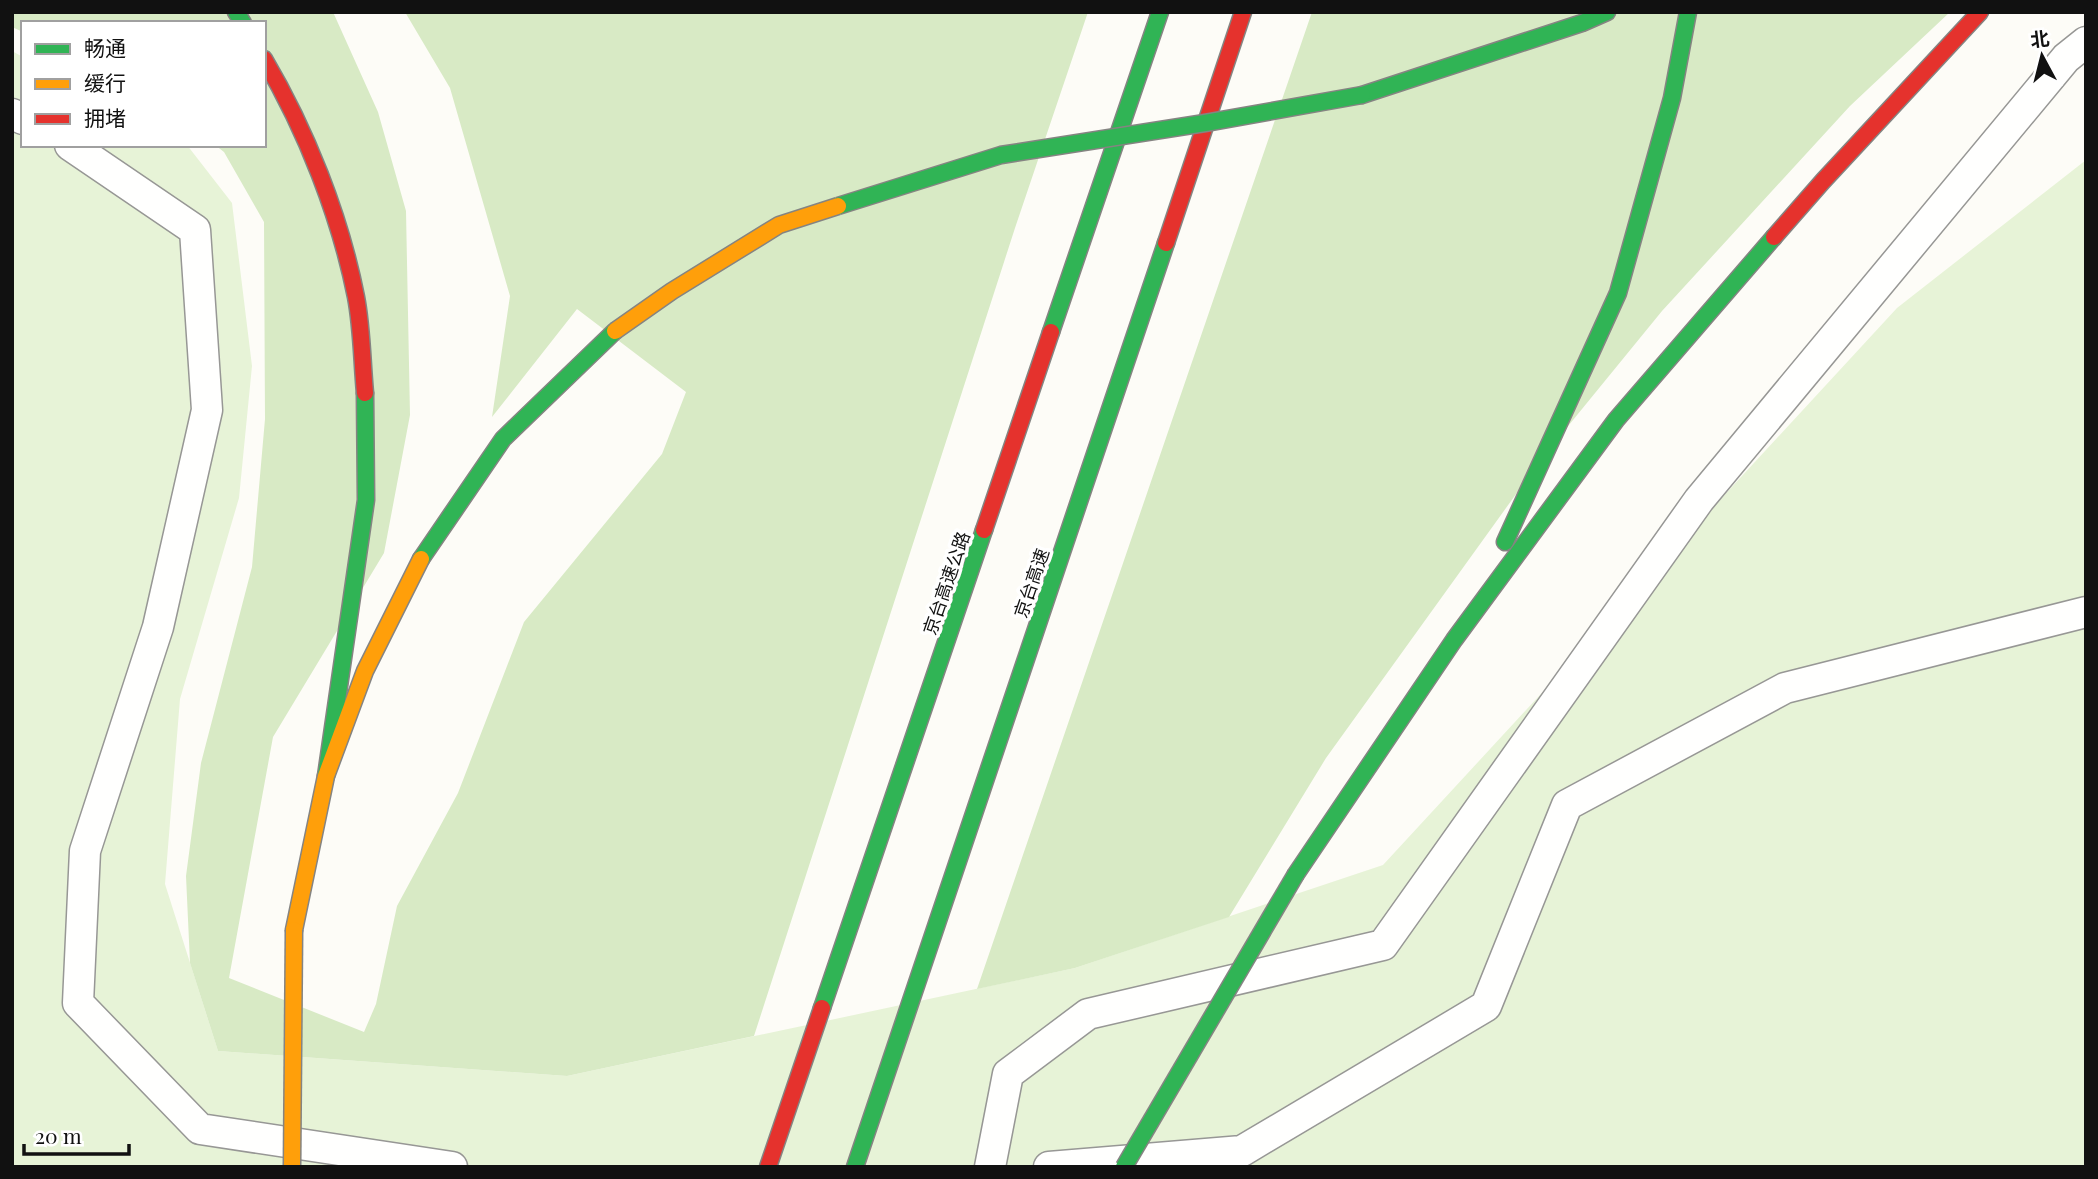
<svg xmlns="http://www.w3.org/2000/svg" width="2098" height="1179" viewBox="0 0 2098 1179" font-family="'Playfair Display','Noto Sans SC',serif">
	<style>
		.green { fill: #e7f3d7 }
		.forest { fill: #d8eac5 }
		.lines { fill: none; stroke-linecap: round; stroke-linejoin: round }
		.street-casing { stroke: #979795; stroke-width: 33 }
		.fast-casing { stroke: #858482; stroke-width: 19 }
		.slow-casing { stroke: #858482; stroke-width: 19 }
		.jam-casing { stroke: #858482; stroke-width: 19 }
		.street { stroke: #fffffe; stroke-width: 30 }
		.fast { stroke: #30b455; stroke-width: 16 }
		.slow { stroke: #ff9f0a; stroke-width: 16 }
		.jam { stroke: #e5322d; stroke-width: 16 }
		.fast-bridge-casing { stroke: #858482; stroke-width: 19; stroke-linecap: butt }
		.slow-bridge-casing { stroke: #858482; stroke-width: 19; stroke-linecap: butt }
		.fast-bridge { stroke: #30b455; stroke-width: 16 }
		.slow-bridge { stroke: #ff9f0a; stroke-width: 16 }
		.labels { text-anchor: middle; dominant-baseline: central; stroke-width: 7; stroke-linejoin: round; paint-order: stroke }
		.street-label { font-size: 18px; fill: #111; stroke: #fff }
	</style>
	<rect width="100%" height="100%" fill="#fdfcf7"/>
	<!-- green -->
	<path class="green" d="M 12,51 L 23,57 L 23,145 L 187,145 L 232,203 L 252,366 L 239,498 L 180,699 L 165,884 L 218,1051 L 567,1076 L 1075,968 L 1383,865 L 1897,308 L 2086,160 L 2086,1167 L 12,1167 Z"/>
	<!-- forest -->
	<g class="forest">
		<path d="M 12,12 L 333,12 L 378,112 L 406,211 L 410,415 L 384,553 L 273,737 L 229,978 L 364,1032 L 376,1004 L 397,906 L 458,793 L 524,622 L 662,454 L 686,392 L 577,309 L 492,417 L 510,296 L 450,88 L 405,12 L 1088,12 L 1015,228 L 754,1036 L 567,1076 L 218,1051 L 190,963 L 186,876 L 201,763 L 252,567 L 265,419 L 264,222 L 224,152 L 215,145 L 264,145 L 264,23 L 23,23 L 23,32 L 12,27 Z"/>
		<path d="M 1312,12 L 1950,12 L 1850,106 L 1662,311 L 1542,458 L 1326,758 L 1229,917 L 1075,968 L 977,989 Z"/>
	</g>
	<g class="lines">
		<!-- street casing -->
		<g class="street-casing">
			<g id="street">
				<path d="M 12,114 L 23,119"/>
				<path d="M 70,145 L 195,230 L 207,410 L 158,627 L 85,851 L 78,1003 L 200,1129 L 452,1167"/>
				<path d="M 990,1167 L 1008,1074 L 1088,1014 L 1383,945 L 1699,500 L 2066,58 L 2086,42"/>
				<path d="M 1049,1167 L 1242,1151 L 1486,1006 L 1567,805 L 1785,688 L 2086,612"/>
			</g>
		</g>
		<!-- fast casing -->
		<g class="fast-casing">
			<g id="fast">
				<path d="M 236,12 L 243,23"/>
				<path d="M 1362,95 L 1582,23 L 1607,12"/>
				<path d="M 1051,332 L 1160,12"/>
				<path d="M 1505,542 L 1618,293 L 1672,98 L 1688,12"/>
				<path d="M 421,559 L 503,439 L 615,331"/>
				<path d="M 326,776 L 366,500 L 365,393"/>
				<path d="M 1296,874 L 1454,640 L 1616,420 L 1774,237"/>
				<path d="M 822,1008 L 984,530"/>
				<path d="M 855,1167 L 1166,243"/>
			</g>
		</g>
		<!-- slow casing -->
		<g class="slow-casing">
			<path id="slow" d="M 294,930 L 326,776 L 365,671 L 421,559"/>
		</g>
		<!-- jam casing -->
		<g class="jam-casing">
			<g id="jam">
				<path d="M 264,59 C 306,130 340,216 356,297 C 362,328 362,361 365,393"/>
				<path d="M 1774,237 L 1823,181 L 1980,12"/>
				<path d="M 1166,243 L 1243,12"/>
				<path d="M 984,530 L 1051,332"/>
				<path d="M 768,1167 L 822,1008"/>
			</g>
		</g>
		<!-- street -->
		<use href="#street" class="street"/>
		<!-- fast -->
		<use href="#fast" class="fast"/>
		<!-- slow -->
		<use href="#slow" class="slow"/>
		<!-- jam -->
		<use href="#jam" class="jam"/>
		<!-- fast-bridge casing -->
		<g class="fast-bridge-casing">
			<g id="fast-bridge">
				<path d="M 838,206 L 1001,155 L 1205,123 L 1362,95"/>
				<path d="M 1124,1167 L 1296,874"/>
			</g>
		</g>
		<!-- slow-bridge casing -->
		<g class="slow-bridge-casing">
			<g id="slow-bridge">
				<path d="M 615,331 L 672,291 L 779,225 L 838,206"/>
				<path d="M 292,1167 L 294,930"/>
			</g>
		</g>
		<!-- fast-bridge -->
		<use href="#fast-bridge" class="fast-bridge"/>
		<!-- slow-bridge -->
		<use href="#slow-bridge" class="slow-bridge"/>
	</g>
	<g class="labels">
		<!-- street labels -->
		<g class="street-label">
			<text transform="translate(946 583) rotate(-71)">京台高速公路</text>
			<text transform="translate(1031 583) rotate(-71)">京台高速</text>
		</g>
	</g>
	<!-- border -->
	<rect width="2098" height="1179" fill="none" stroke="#111111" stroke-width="28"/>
	<!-- legend -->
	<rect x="21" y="21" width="245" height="126" fill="#ffffff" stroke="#a0a0a0" stroke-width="2"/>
	<rect x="35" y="44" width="35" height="10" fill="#30b455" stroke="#a0a0a0" stroke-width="2"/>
	<text x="84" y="56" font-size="21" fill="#111111">畅通</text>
	<rect x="35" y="79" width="35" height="10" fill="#ff9f0a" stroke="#a0a0a0" stroke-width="2"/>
	<text x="84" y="91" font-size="21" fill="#111111">缓行</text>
	<rect x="35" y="114" width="35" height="10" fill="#e5322d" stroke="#a0a0a0" stroke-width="2"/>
	<text x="84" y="126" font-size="21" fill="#111111">拥堵</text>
	<!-- north arrow -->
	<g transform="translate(2042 56) rotate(353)" stroke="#ffffff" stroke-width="5" paint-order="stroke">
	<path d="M0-5L12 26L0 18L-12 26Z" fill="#111111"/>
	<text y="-10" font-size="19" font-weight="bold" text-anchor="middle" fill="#111111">北</text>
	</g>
	<!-- scale -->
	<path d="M24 1144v10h105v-10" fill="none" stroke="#111111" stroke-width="3.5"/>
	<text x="35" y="1144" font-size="21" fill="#111111" stroke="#ffffff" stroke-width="5" paint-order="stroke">20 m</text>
</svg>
